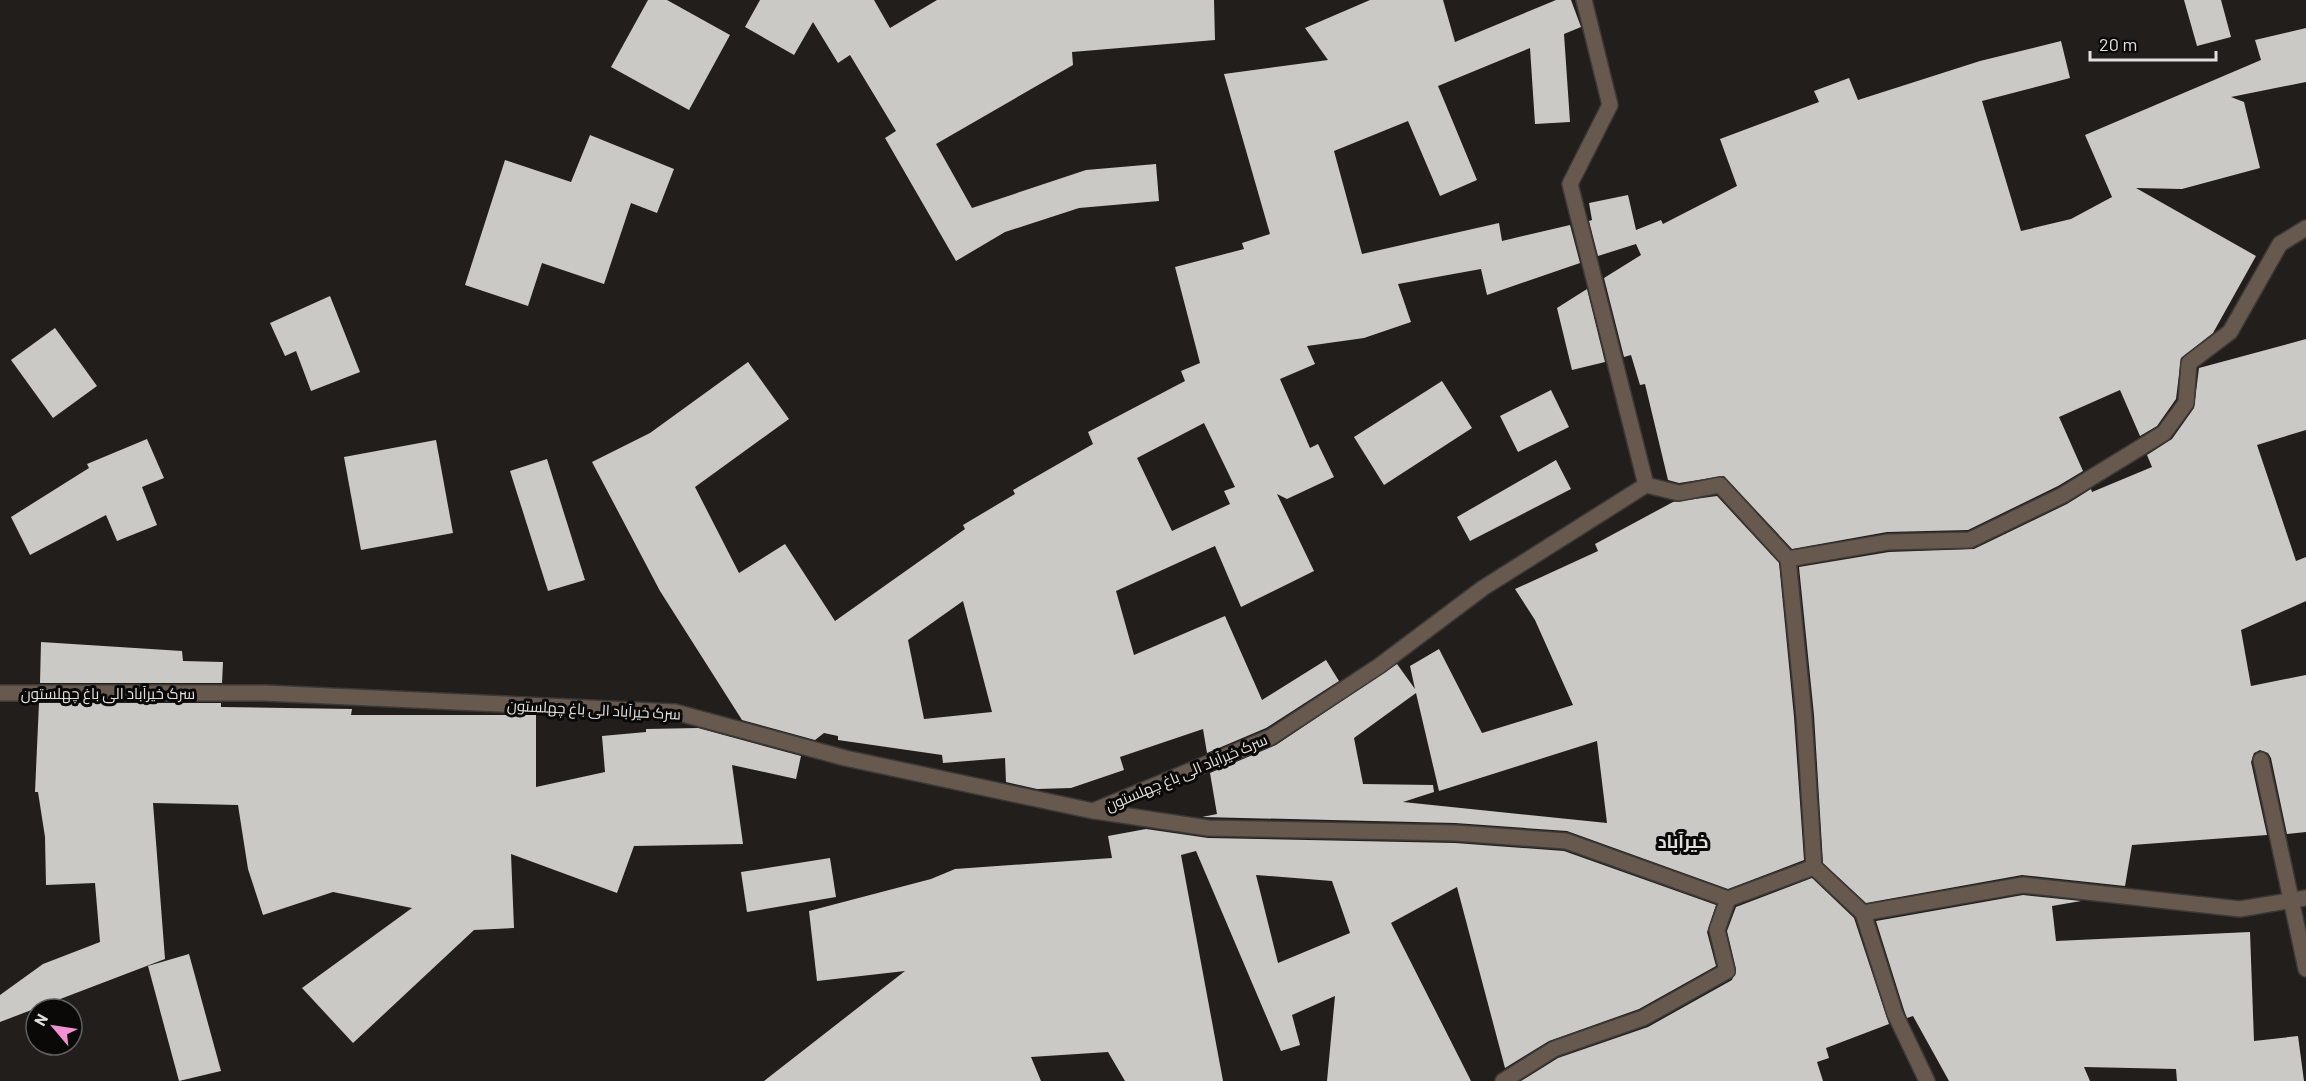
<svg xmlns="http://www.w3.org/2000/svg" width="2306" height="1081" viewBox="0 0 2306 1081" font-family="Barlow,Cairo,sans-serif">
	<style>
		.building { fill: #cbc9c6; fill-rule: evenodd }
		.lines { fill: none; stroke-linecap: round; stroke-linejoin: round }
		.minor-casing { stroke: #3c3937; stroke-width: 18 }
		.minor { stroke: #67594e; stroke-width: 15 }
		.labels { text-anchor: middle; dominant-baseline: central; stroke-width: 6; stroke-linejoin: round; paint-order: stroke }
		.street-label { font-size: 15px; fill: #e1e0de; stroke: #0a0908 }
		.quarter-label { font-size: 18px; font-weight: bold; fill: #e1e0de; stroke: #0a0908 }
	</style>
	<rect width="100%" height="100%" fill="#211e1c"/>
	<!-- building -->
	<g class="building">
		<path d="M 648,0 L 667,0 L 730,35 L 689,110 L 611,67 Z"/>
		<path d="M 760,0 L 874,0 L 890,28 L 937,0 L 1214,0 L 1215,40 L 1072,52 L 1073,65 L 936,144 L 972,208 L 1086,170 L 1156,164 L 1159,201 L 1079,208 L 1005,232 L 956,261 L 885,138 L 896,131 L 850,55 L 838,63 L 813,22 L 794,55 L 745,27 Z"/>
		<path d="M 1370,0 L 1443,0 L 1455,42 L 1556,0 L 1571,0 L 1581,27 L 1564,34 L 1570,122 L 1535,124 L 1530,48 L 1438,86 L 1477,180 L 1440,196 L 1408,121 L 1334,151 L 1362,254 L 1499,223 L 1502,241 L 1570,225 L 1580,263 L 1487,295 L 1481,269 L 1398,284 L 1411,322 L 1364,338 L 1307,346 L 1315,364 L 1280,379 L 1310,448 L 1318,444 L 1334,477 L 1287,499 L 1277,494 L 1314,571 L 1241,607 L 1215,546 L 1116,591 L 1134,655 L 1225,616 L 1262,700 L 1326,660 L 1339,681 L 1266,728 L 1207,753 L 1203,729 L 1120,757 L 1124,770 L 1071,788 L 1037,789 L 1006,782 L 1005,758 L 943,763 L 942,755 L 838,740 L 838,736 L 824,733 L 815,740 L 742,720 L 660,591 L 592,462 L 650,433 L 748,362 L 789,419 L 695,487 L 739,573 L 785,544 L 835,621 L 965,529 L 963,525 L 1015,494 L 1013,490 L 1093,444 L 1088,432 L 1185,381 L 1181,371 L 1200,363 L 1175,267 L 1244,249 L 1242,243 L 1270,234 L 1224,74 L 1328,60 L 1305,28 ZM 1204,423 L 1235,487 L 1224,491 L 1230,504 L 1172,531 L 1137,458 ZM 963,601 L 992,712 L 924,719 L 908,640 Z"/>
		<path d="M 2184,0 L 2221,0 L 2231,37 L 2197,46 Z"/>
		<path d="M 2306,28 L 2306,82 L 2231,97 L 2244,102 L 2260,168 L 2182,189 L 2136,188 L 2256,256 L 2213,333 L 2181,358 L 2176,399 L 2157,426 L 2140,436 L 2120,390 L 2059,417 L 2083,471 L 2058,486 L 1968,530 L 1887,532 L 1792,549 L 1724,476 L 1679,483 L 1668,480 L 1645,384 L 1640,385 L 1631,355 L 1624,357 L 1604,278 L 1641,255 L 1636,244 L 1598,256 L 1589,221 L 1592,220 L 1589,203 L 1628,195 L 1636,230 L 1661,220 L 1663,224 L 1737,186 L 1720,139 L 1819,102 L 1814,91 L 1849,78 L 1858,100 L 1980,61 L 2061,41 L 2070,78 L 1982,101 L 2021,231 L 2071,219 L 2112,197 L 2085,135 L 2261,60 L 2255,40 Z"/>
		<path d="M 590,135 L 674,169 L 657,213 L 631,203 L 604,284 L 542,263 L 528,306 L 465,285 L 505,160 L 571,182 Z"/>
		<path d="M 1587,289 L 1605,362 L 1572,370 L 1557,308 Z"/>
		<path d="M 330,296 L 360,372 L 311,391 L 296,351 L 285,356 L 270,323 Z"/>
		<path d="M 55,328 L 97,386 L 53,418 L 11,360 Z"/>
		<path d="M 2306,339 L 2306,430 L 2257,445 L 2296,561 L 2306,557 L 2306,601 L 2241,630 L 2251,686 L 2306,675 L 2306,832 L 2287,834 L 2271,758 L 2268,753 L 2260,750 L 2254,753 L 2251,762 L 2267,835 L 2132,845 L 2125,886 L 2022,875 L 1866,903 L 1823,863 L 1814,715 L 1799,567 L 1889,552 L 1974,549 L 2067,504 L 2091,489 L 2092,492 L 2152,467 L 2147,455 L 2172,439 L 2194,408 L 2199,368 Z"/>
		<path d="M 1442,381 L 1472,428 L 1384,485 L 1354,437 Z"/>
		<path d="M 1551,390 L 1569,427 L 1518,452 L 1500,416 Z"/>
		<path d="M 147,439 L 164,478 L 142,487 L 157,525 L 117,541 L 106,515 L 30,555 L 11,517 L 89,468 L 87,464 Z"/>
		<path d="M 436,440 L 453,533 L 361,550 L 344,457 Z"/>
		<path d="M 547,459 L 585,580 L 548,591 L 510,471 Z"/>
		<path d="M 1556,460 L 1571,489 L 1470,541 L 1457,517 Z"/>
		<path d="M 1717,496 L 1779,563 L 1794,717 L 1804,860 L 1728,889 L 1567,831 L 1455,823 L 1202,817 L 1217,814 L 1210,773 L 1276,745 L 1397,664 L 1415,689 L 1410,666 L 1439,649 L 1482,733 L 1573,705 L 1535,620 L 1515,589 L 1598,551 L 1595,544 L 1673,502 ZM 1416,693 L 1439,791 L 1597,741 L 1607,823 L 1403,802 L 1434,792 L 1433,785 L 1363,784 L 1354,738 Z"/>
		<path d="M 41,642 L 182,651 L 183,661 L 223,662 L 222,683 L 40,683 Z"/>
		<path d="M 39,703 L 221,703 L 221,707 L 352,709 L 351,715 L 536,715 L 536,787 L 605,772 L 602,736 L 646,732 L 646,729 L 698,728 L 801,756 L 796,779 L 732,765 L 743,844 L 634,846 L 617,893 L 511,854 L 514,928 L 474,930 L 353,1043 L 302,988 L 412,908 L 333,892 L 263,915 L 248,869 L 238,805 L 153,803 L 165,959 L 0,1022 L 0,995 L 43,964 L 100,942 L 95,883 L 46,885 L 45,837 L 38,792 L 35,792 Z"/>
		<path d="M 1146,829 L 1208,838 L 1455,843 L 1564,851 L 1716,905 L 1707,932 L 1716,966 L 1639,1009 L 1549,1041 L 1505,1068 L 1457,887 L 1391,923 L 1471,1081 L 1327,1081 L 1335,996 L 1292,1015 L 1300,1045 L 1281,1051 L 1196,851 L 1181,855 L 1223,1081 L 1125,1081 L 1108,1052 L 1031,1057 L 1041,1081 L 764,1081 L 905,971 L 817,981 L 809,911 L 931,879 L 955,869 L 1112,858 L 1108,836 ZM 1256,875 L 1332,881 L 1350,933 L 1278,963 Z"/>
		<path d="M 830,858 L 836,897 L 747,912 L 741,872 Z"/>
		<path d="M 1812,878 L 1854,918 L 1889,1024 L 1826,1048 L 1829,1058 L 1817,1062 L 1823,1081 L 1521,1081 L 1558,1058 L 1648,1027 L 1732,980 L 1736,969 L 1727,931 L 1736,907 Z"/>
		<path d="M 2023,895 L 2081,901 L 2052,906 L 2056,941 L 2250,932 L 2254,1041 L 2298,1036 L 2304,1081 L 2177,1081 L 2176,1069 L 2084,1067 L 2090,1081 L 1949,1081 L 1913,1016 L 1907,1018 L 1904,1010 L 1876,921 Z"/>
		<path d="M 189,954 L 221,1071 L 179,1081 L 148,966 Z"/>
	</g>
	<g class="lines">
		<!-- minor casing -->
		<g class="minor-casing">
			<g id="minor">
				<path d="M 1584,0 L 1610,105 L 1570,184 L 1646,485"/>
				<path d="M 1788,559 L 1804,716 L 1814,867"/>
				<path d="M 0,693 L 264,693 L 675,712 L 845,758 L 1093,811 L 1271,737 L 1379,666 L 1483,588 L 1646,485 L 1679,493 L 1720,485 L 1788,559 L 1888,542 L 1970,540 L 2063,495 L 2164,433 L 2186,403 L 2189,363 L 2230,332 L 2280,244 L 2306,228"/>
				<path d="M 2261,760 L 2306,969"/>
				<path d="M 1095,811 L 1208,828 L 1455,833 L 1566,841 L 1728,899 L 1814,867 L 1863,913 L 2023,885 L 2240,909 L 2306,898"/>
				<path d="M 1863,913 L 1895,1014 L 1927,1081"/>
				<path d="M 1503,1081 L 1554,1049 L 1643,1018 L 1727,971 L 1717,930 L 1728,899"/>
			</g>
		</g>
		<!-- minor -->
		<use href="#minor" class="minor"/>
	</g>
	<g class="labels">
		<!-- street labels -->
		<g class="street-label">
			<text x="108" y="693">سرک خیرآباد الی باغ چهلستون</text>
			<text transform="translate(594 709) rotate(3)">سرک خیرآباد الی باغ چهلستون</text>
			<text transform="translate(1186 772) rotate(-23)">سرک خیرآباد الی باغ چهلستون</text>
		</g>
		<!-- quarter labels -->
		<g class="quarter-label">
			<text x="1683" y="841">خیرآباد</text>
		</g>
	</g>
	<!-- north arrow -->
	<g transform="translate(54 1027) rotate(299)"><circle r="28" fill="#0a0908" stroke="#605f5e" stroke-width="1.5"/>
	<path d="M0-4.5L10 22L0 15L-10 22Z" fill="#f391d5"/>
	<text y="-9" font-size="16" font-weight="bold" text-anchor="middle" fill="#e1e0de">N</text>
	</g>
	<!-- scale -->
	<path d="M2090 51v9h126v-9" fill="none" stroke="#e1e0de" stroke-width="3"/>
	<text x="2099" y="51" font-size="18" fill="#e1e0de" stroke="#0a0908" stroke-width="4.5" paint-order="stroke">20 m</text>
</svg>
